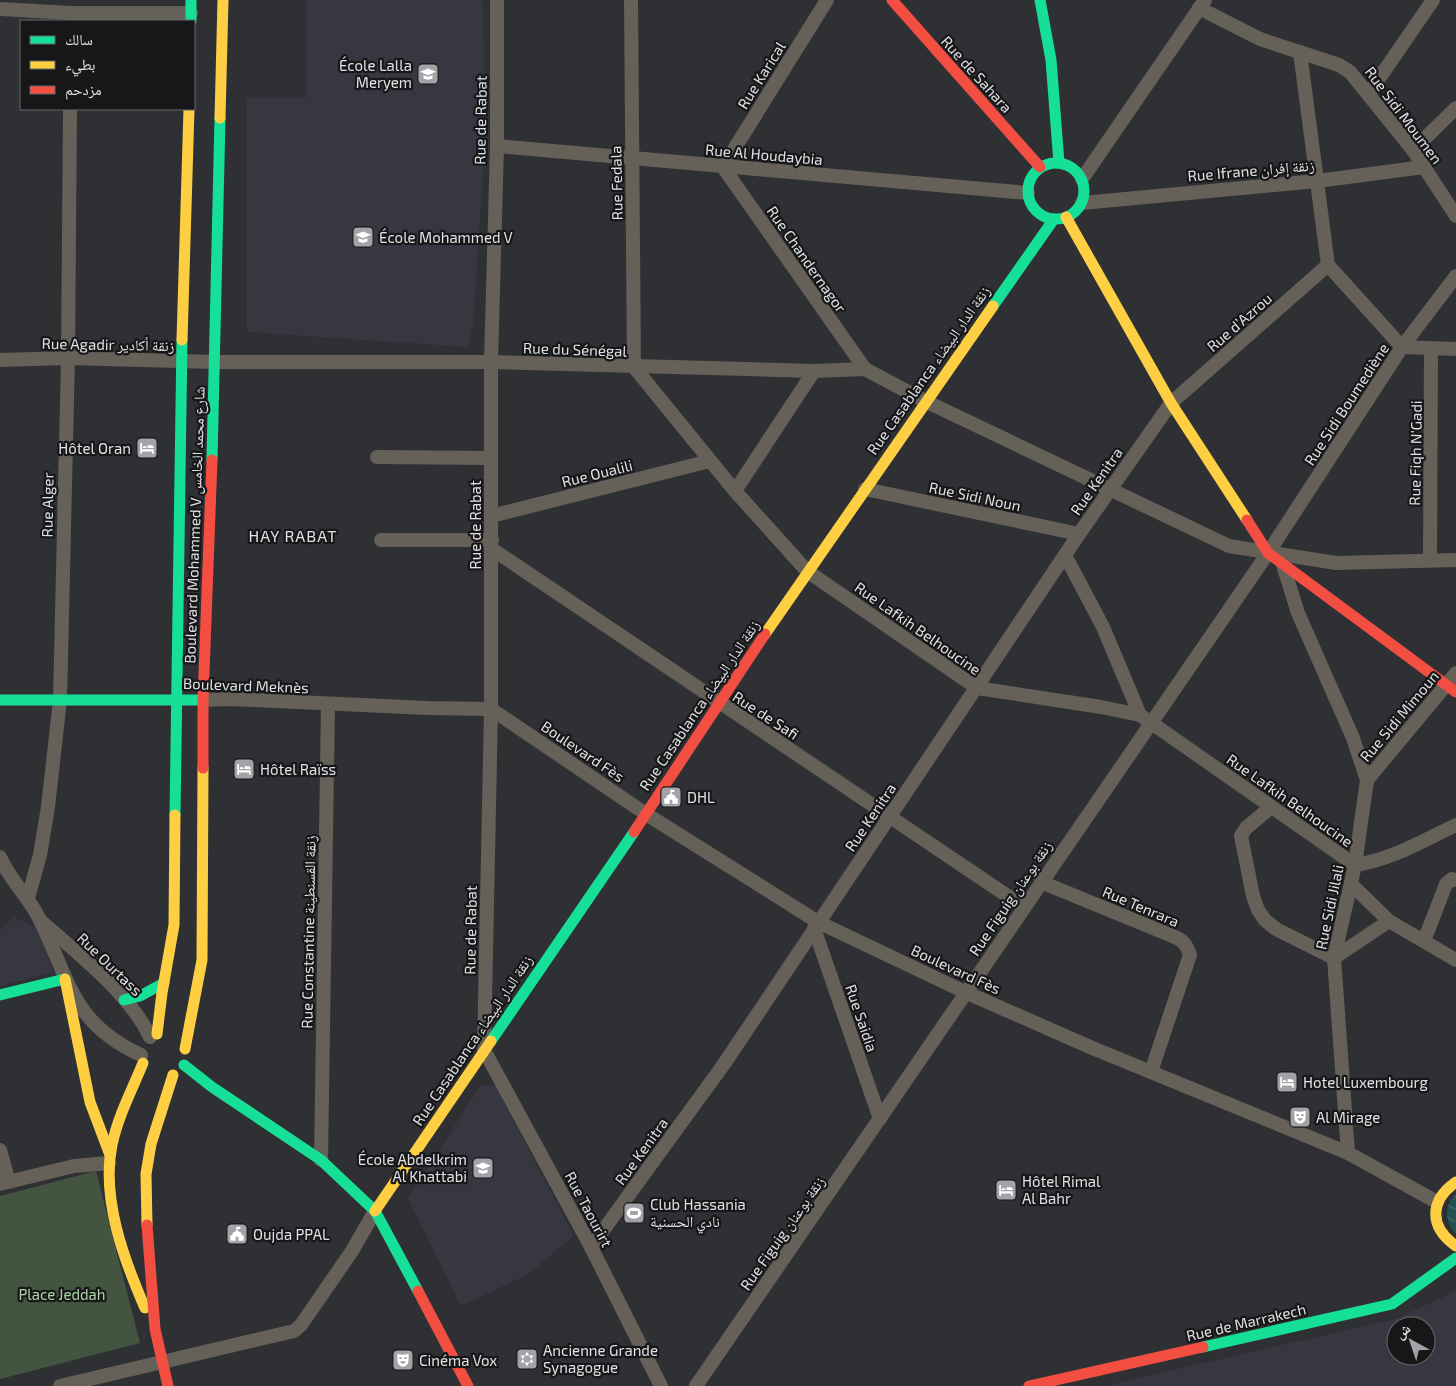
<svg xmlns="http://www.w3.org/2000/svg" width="1456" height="1386" viewBox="0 0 1456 1386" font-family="'Exo 2','Noto Naskh Arabic',sans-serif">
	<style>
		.built { fill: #363741; fill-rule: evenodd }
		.green { fill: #435441 }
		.water { fill: url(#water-waves) }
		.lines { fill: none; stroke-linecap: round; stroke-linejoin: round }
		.street { stroke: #656058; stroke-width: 14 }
		.fast { stroke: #16e098; stroke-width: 11 }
		.slow { stroke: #ffcf43; stroke-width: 11 }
		.jam { stroke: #f24e42; stroke-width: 11 }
		.labels { text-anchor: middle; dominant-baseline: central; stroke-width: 4.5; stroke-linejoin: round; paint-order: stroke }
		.poi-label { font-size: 15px; fill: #e0e1e4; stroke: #171719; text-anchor: start }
		.street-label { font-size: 15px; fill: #e0e1e4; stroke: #171719 }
		.park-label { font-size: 15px; fill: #aad7a4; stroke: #171719 }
		.neighbourhood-label { font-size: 16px; letter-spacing: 1px; fill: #e0e1e4; stroke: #171719 }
	</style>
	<defs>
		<pattern id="water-waves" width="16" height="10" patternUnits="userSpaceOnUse" patternTransform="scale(1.25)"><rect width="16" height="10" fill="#215151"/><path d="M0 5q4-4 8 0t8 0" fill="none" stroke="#416a6a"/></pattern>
	</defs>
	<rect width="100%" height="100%" fill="#2f3033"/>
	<!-- built -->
	<g class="built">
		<path d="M 306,0 L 483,0 L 485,148 L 473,323 L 468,347 L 247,332 L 247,98 L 306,98 Z"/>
		<path d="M 14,917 L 41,931 L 53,972 L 0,986 L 0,931 Z"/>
		<path d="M 481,1085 L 495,1085 L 574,1236 L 527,1275 L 461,1306 L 408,1198 Z"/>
		<path d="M 1456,1291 L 1456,1386 L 1104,1386 L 1395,1319 ZM 1396,1326 L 1426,1326 L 1426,1356 L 1396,1356 Z"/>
	</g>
	<!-- green -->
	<path class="green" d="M 96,1171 L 140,1343 L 0,1379 L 0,1196 Z"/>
	<!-- water -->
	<path class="water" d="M 1456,1194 L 1456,1234 C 1445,1222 1443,1206 1456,1194 Z"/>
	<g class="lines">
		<!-- street -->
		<g class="street">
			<path d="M 497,0 L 497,146 L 491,362 L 491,709 L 484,1050 L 591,1247 L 661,1386"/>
			<path d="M 631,0 L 634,367 L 735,491 L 807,571 L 977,688 L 1101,707 L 1140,715 L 1355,865"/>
			<path d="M 827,0 L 723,167 L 865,369"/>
			<path d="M 1199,8 L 1260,39 L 1339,65 L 1350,72 L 1413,150 L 1456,216"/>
			<path d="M 0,9 L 71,13 L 191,13"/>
			<path d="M 1300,52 L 1328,265 L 1402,347 L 1456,349"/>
			<path d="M 1369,93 L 1433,0"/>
			<path d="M 497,146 L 1028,193"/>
			<path d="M 1413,150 L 1456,108"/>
			<path d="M 1082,179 L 1205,0"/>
			<path d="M 1082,203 L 1317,181 L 1424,167"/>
			<path d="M 0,360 L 68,358 L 215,362 L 491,362 L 814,371 L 865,369 L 925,401 L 1229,546 L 1336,563 L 1456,560"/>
			<path d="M 377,457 L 491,458"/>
			<path d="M 865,489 L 1079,534"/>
			<path d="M 735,491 L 814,371"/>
			<path d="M 491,516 L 710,461"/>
			<path d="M 381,540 L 492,540"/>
			<path d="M 492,549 L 1024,907"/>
			<path d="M 1066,557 L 1103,627 L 1140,715"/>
			<path d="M 1430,559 L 1431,349"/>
			<path d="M 1283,565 L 1298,613 L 1353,738 L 1367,780 L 1355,865 L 1334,958 L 1348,1153"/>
			<path d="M 203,700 L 231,699 L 427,708 L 491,709 L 646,814 L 818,922 L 965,992 L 1090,1047 L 1348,1153 L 1437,1202"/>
			<path d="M 1367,780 L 1456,673"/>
			<path d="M 1270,808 L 1246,828 L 1241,836 L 1253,896 L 1258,910 L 1265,920 L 1276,929 L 1334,958 L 1389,921"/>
			<path d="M 0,857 C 9,879 28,896 39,918 C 70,980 71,1023 141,1055"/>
			<path d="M 1355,865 C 1393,859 1422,841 1456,825"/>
			<path d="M 1041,882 L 1175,937 C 1184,941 1187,946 1190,955 L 1151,1072"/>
			<path d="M 1351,884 L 1389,921 L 1456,960"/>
			<path d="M 28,898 L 40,855 L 48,807 L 60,700 L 68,358 L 70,109"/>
			<path d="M 42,922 C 77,953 131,995 150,1037"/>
			<path d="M 814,928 L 880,1119"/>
			<path d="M 1424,941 L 1446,884 L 1452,879 L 1456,880"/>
			<path d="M 0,1150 L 9,1182"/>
			<path d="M 321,1160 L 328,704"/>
			<path d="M 0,1184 L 74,1166 L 109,1163"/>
			<path d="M 591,1247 L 724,1064 L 1079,534 L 1171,403 L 1328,265"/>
			<path d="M 60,1386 L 294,1331 L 301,1325 L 352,1251 L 375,1211"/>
			<path d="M 696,1386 L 1268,553 L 1402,347 L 1456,276"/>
		</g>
		<!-- fast -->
		<g class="fast">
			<path d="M 191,0 L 191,21"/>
			<path d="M 1040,0 L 1051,60 L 1059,163"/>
			<circle cx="1056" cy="191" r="28"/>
			<path d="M 993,306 L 1054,219"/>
			<path d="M 212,460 L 220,118"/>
			<path d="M 0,700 L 203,700"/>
			<path d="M 175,815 L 182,340"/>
			<path d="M 0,995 L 65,979"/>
			<path d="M 124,1000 L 140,996 L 164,983"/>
			<path d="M 491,1041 L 634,832"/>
			<path d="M 184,1065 L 212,1087 L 321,1160 L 375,1211 L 418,1291"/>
			<path d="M 1203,1347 L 1392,1304 L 1456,1258"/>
		</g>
		<!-- slow -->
		<g class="slow">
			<path d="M 220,118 L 223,0"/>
			<path d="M 1066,217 L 1171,403 L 1247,520"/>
			<path d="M 182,340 L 189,109"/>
			<path d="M 765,634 L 993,306"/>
			<path d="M 65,979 L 90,1102 L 110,1155"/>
			<path d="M 157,1034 L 162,993 L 174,925 L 175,815"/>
			<path d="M 185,1049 L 202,960 L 203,768"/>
			<path d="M 143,1063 C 132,1090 118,1116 112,1145 C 101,1198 124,1260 145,1308"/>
			<path d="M 1456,1182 C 1429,1201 1429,1227 1456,1246"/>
			<path d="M 375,1211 L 491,1041"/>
			<path d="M 147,1225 L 146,1174 L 151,1144 L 173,1075"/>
		</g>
		<!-- jam -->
		<g class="jam">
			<path d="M 892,0 L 1040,167"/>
			<path d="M 1247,520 L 1268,553 L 1456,692"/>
			<path d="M 203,768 L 203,700 L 212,460"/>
			<path d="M 634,832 L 765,634"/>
			<path d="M 147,1225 L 155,1329 L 168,1386"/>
			<path d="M 418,1291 L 468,1386"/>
			<path d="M 1029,1386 L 1203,1347"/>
		</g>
	</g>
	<!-- icons -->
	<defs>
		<g id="school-square" transform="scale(1.125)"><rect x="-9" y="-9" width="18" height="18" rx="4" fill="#a2a3a6" stroke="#171719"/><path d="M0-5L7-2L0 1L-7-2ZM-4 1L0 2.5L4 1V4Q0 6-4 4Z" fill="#fff"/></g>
		<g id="hotel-square" transform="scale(1.125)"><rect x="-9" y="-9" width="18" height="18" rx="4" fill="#a2a3a6" stroke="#171719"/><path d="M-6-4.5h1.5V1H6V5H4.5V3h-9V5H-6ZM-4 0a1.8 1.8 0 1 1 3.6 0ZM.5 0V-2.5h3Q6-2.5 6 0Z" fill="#fff"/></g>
		<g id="civic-square" transform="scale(1.125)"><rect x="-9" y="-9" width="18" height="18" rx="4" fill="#a2a3a6" stroke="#171719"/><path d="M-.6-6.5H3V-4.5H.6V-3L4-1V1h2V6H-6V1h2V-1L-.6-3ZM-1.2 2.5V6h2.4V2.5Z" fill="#fff"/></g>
		<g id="theatre-square" transform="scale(1.125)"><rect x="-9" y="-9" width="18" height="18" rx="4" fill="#a2a3a6" stroke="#171719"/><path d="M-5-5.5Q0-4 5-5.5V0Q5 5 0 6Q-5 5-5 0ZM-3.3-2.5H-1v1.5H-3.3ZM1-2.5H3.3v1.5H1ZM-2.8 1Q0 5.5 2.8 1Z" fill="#fff"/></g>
		<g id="stadium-square" transform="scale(1.125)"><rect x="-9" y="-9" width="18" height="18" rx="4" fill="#a2a3a6" stroke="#171719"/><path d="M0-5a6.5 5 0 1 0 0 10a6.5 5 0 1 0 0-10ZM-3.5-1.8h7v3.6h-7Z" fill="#fff"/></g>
		<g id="synagogue-square" transform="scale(1.125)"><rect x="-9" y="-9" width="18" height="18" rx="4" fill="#a2a3a6" stroke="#171719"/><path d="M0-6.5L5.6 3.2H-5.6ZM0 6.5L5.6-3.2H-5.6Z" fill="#fff"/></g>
	</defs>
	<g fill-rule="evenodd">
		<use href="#school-square" x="428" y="74"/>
		<use href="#school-square" x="363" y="237"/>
		<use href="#hotel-square" x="147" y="448"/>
		<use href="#hotel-square" x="244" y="769"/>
		<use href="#civic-square" x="671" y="797"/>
		<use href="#hotel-square" x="1287" y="1082"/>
		<use href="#theatre-square" x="1300" y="1117"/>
		<use href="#school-square" x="483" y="1168"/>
		<use href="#hotel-square" x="1006" y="1190"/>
		<use href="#stadium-square" x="634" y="1213"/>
		<use href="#civic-square" x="237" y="1234"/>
		<use href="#synagogue-square" x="527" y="1359"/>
		<use href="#theatre-square" x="403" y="1360"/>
	</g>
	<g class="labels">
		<!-- poi labels -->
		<g class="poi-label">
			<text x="412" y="65" text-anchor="end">École Lalla<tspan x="412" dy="17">Meryem</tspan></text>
			<text x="379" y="237">École Mohammed V</text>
			<text x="131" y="448" text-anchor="end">Hôtel Oran</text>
			<text x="260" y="769">Hôtel Raïss</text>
			<text x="687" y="797">DHL</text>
			<text x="1303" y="1082">Hotel Luxembourg</text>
			<text x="1316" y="1117">Al Mirage</text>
			<text x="467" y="1159" text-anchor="end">École Abdelkrim<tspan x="467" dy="17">Al Khattabi</tspan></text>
			<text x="1022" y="1181">Hôtel Rimal<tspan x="1022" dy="17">Al Bahr</tspan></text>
			<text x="650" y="1204">Club Hassania<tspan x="650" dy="17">نادي الحسنية</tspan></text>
			<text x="253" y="1234">Oujda PPAL</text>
			<text x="543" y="1350">Ancienne Grande<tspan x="543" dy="17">Synagogue</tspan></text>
			<text x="419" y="1360">Cinéma Vox</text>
		</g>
		<!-- street labels -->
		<g class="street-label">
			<text transform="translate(977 74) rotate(48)">Rue de Sahara</text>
			<text transform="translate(761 75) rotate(-58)">Rue Karical</text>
			<text transform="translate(1404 115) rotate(53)">Rue Sidi Moumen</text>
			<text transform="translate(480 120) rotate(-89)">Rue de Rabat</text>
			<text transform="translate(764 154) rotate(5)">Rue Al Houdaybia</text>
			<text transform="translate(1251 170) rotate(-5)">Rue Ifrane زنقة إفران</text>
			<text transform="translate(616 183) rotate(-91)">Rue Fedala</text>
			<text transform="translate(807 259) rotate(55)">Rue Chandernagor</text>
			<text transform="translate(1239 322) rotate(-41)">Rue d’Azrou</text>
			<text transform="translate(108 344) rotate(1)">Rue Agadir زنقة أكادير</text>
			<text transform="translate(575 349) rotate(2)">Rue du Sénégal</text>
			<text transform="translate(928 370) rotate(-55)">Rue Casablanca زنقة الدار البيضاء</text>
			<text transform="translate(1346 404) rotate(-57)">Rue Sidi Boumediène</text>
			<text transform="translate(1415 453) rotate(-89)">Rue Fiqh N'Gadi</text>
			<text transform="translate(597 473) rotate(-14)">Rue Oualili</text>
			<text transform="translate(1096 481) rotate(-55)">Rue Kenitra</text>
			<text transform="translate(975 496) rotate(12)">Rue Sidi Noun</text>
			<text transform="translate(47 505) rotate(-89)">Rue Alger</text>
			<text transform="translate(194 525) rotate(-88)">Boulevard Mohammed V شارع محمد الخامس</text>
			<text transform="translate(475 525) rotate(-90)">Rue de Rabat</text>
			<text transform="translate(918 628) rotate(35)">Rue Lafkih Belhoucine</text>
			<text transform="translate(246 685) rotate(2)">Boulevard Meknès</text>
			<text transform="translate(699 705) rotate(-56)">Rue Casablanca زنقة الدار البيضاء</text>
			<text transform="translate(766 715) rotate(33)">Rue de Safi</text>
			<text transform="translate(1399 716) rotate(-50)">Rue Sidi Mimoun</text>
			<text transform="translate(583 751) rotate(34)">Boulevard Fès</text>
			<text transform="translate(1290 800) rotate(35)">Rue Lafkih Belhoucine</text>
			<text transform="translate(870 817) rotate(-56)">Rue Kenitra</text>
			<text transform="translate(1010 898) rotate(-56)">Rue Figuig زنقة بوعنان</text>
			<text transform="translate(1141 906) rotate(23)">Rue Tenrara</text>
			<text transform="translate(1329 907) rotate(-78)">Rue Sidi Jilali</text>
			<text transform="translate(470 930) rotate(-89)">Rue de Rabat</text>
			<text transform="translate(308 932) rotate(-89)">Rue Constantine زنقة القسنطينة</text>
			<text transform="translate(110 964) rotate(44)">Rue Ourtass</text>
			<text transform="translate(956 969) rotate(25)">Boulevard Fès</text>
			<text transform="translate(862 1018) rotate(71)">Rue Saidia</text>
			<text transform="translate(472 1040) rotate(-56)">Rue Casablanca زنقة الدار البيضاء</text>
			<text transform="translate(641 1151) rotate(-54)">Rue Kenitra</text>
			<text transform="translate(589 1209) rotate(62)">Rue Taourirt</text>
			<text transform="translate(782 1233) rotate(-55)">Rue Figuig زنقة بوعنان</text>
			<text transform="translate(1246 1322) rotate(-13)">Rue de Marrakech</text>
		</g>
		<!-- park labels -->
		<g class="park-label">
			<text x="62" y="1294">Place Jeddah</text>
		</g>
		<!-- neighbourhood labels -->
		<g class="neighbourhood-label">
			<text x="293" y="535">HAY RABAT</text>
		</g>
	</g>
	<!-- legend -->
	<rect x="20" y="20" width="175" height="90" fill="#171719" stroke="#67686a"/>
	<rect x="30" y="36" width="25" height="8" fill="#16e098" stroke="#67686a"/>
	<text x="65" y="45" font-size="15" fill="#e0e1e4">سالك</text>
	<rect x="30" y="61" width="25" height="8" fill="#ffcf43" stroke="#67686a"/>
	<text x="65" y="70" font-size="15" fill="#e0e1e4">بطيء</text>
	<rect x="30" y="86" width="25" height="8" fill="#f24e42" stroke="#67686a"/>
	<text x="65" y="95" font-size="15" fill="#e0e1e4">مزدحم</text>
	<!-- north arrow -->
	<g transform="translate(1411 1341) rotate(320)"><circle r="24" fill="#171719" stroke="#67686a"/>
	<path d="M0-4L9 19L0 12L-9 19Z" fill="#a2a3a6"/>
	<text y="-8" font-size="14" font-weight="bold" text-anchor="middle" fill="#e0e1e4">ش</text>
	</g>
</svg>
